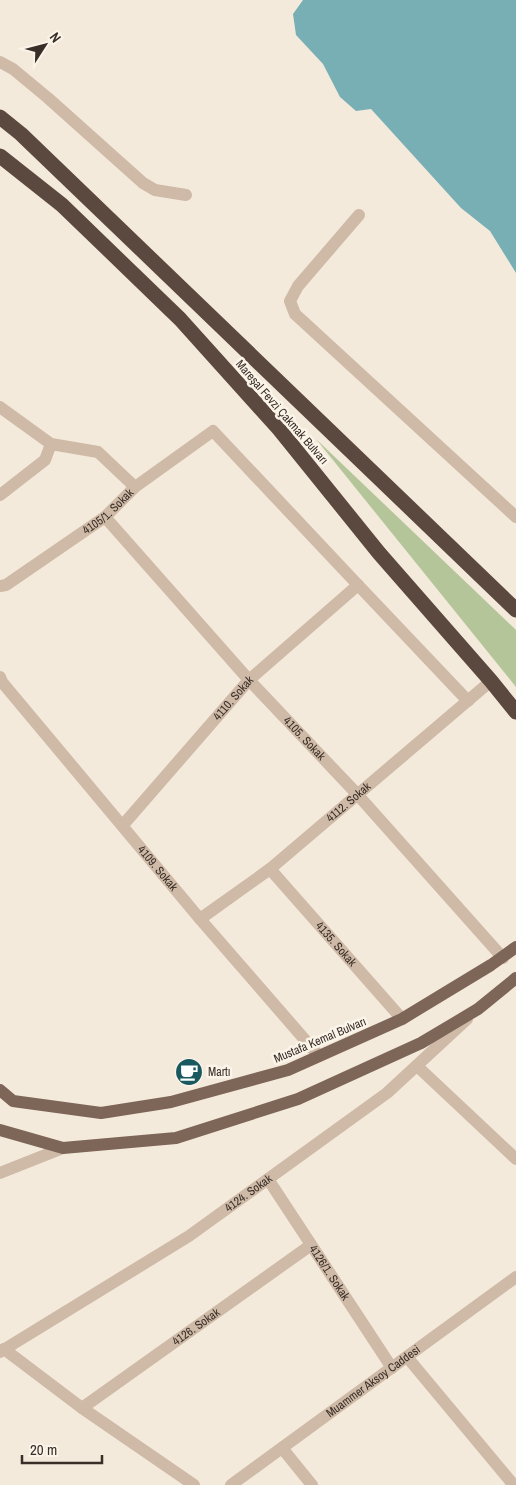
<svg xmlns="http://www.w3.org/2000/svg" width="516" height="1485" viewBox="0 0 516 1485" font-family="'Archivo Narrow',sans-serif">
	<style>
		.green { fill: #b5c59a }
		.water { fill: #78afb4 }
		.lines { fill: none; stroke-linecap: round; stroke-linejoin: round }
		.minor { stroke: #cebaa6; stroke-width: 12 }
		.major { stroke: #7d6557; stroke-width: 12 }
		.highway { stroke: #5b483e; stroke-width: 15 }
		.labels { text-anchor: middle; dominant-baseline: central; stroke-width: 5; stroke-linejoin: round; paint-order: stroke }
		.street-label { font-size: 12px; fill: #392e28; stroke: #fbf4e9 }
		.poi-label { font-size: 12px; fill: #392e28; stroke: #fbf4e9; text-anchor: start }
	</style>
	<rect width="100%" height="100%" fill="#f4eadc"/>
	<!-- green -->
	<path class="green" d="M 316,439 L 516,630 L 516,687 Z"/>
	<!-- water -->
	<path class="water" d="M 303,0 L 516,0 L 516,273 L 490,231 L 461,208 L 371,109 L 356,111 L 340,97 L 323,64 L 296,35 L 293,14 Z"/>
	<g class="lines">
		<!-- minor -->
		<g class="minor">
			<path d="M 0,62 L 13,69 L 48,98 L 143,183 L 155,190 L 186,195"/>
			<path d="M 359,215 L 298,286 L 290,301 L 295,314 L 516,517"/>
			<path d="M 0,407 L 51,444 L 98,452 L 135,487"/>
			<path d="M 0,495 L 45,460 L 51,444"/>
			<path id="s1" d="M 105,517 L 249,680 L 357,794 L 503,958"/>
			<path id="s2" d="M 0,586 L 6,585 L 105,517 L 135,487 L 213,431 L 358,585 L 468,701"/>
			<path id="s3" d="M 0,677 L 2,682 L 200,919 L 319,1056"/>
			<path id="s4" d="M 123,825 L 249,680 L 358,585"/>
			<path id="s5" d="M 270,869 L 402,1019"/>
			<path id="s6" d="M 200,919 L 270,869 L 491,681"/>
			<path d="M 417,1066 L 516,1159"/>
			<path d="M 0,1173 L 63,1148"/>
			<path id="s7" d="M 268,1179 L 392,1368"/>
			<path d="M 4,1349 L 82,1408 L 194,1485"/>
			<path id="s8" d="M 0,1352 L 189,1236 L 387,1093 L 467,1019"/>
			<path d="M 407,1357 L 512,1483"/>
			<path id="s9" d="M 82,1408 L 311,1245"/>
			<path d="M 282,1448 L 312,1485"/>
			<path id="s10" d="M 231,1485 L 516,1277"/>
		</g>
		<!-- major -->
		<g class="major">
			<path d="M 0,1090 L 13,1101 L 101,1113 L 171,1102 L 288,1070 L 402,1019 L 491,965 L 516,947"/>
			<path d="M 0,1130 L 63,1148 L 176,1138 L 298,1099 L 421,1043 L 478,1009 L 516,978"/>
		</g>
		<!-- highway -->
		<g class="highway">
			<path d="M 0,117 L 21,134 L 516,610"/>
			<path d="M 0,156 L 62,205 L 180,319 L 279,429 L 379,553 L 491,681 L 516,712"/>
		</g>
	</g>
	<!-- icons -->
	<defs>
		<g id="cafe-disc" transform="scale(1.4375)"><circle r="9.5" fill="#19585f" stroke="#fbf4e9"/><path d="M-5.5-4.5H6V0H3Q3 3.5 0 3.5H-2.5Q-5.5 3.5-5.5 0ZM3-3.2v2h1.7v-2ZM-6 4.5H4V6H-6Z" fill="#fff"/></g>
	</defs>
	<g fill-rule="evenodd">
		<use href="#cafe-disc" x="189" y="1072"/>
	</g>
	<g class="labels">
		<!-- street labels -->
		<g class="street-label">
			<text transform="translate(282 412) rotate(49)">Mareşal Fevzi Çakmak Bulvarı</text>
			<text stroke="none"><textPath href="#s2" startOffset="132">4105/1. Sokak</textPath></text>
			<text stroke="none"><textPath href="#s4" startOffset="168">4110. Sokak</textPath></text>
			<text stroke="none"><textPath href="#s1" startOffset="298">4105. Sokak</textPath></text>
			<text stroke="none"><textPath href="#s6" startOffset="189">4112. Sokak</textPath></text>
			<text stroke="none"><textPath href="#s3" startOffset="248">4109. Sokak</textPath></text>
			<text stroke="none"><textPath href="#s5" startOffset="100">4135. Sokak</textPath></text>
			<text transform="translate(320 1040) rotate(-23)">Mustafa Kemal Bulvarı</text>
			<text stroke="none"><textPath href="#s8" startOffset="295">4124. Sokak</textPath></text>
			<text stroke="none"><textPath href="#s7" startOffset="112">4126/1. Sokak</textPath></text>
			<text stroke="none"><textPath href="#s9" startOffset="140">4126. Sokak</textPath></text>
			<text stroke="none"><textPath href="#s10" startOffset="176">Muammer Aksoy Caddesi</textPath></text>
		</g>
		<!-- poi labels -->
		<g class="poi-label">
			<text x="208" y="1072">Martı</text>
		</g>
	</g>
	<!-- north arrow -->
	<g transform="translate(45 45) rotate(54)" stroke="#fbf4e9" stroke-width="4" paint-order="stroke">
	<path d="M0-4L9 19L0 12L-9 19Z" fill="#392e28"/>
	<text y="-8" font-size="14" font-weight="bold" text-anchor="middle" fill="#392e28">N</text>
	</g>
	<!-- scale -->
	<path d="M22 1455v8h80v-8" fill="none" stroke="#392e28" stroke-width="2.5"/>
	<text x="30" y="1455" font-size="15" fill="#392e28" stroke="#fbf4e9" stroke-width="4" paint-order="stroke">20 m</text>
</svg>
